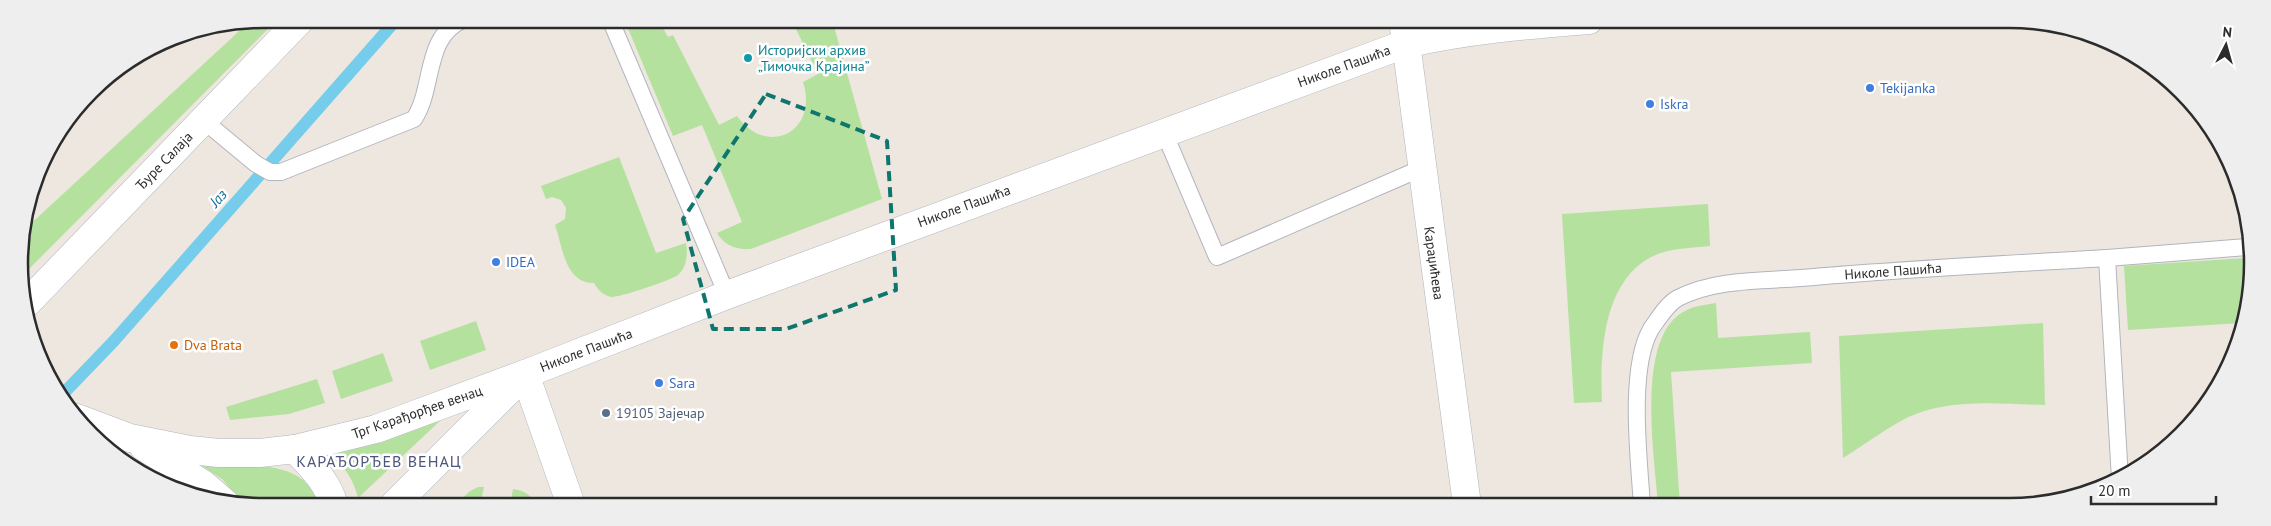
<svg xmlns="http://www.w3.org/2000/svg" width="2271" height="526" viewBox="0 0 2271 526" font-family="'PT Sans',sans-serif">
	<style>
		.green { fill: #b5e19e }
		.lines { fill: none; stroke-linecap: round; stroke-linejoin: round }
		.stream { stroke: #76cdeb; stroke-width: 12 }
		.lane-casing { stroke: #b2b5bf; stroke-width: 18 }
		.street-casing { stroke: #b2b5bf; stroke-width: 29 }
		.secondary-casing { stroke: #b2b5bf; stroke-width: 29 }
		.lane { stroke: #fff; stroke-width: 16 }
		.street { stroke: #fff; stroke-width: 28 }
		.secondary { stroke: #fff; stroke-width: 28 }
		.marked { fill: none; stroke: #0f766e; stroke-width: 4; stroke-dasharray: 10 6; stroke-linejoin: round }
		.culture-dot { fill: #0f9aa8; stroke: #fff; stroke-width: 2 }
		.shop-dot { fill: #3f7fe0; stroke: #fff; stroke-width: 2 }
		.food-dot { fill: #e8710a; stroke: #fff; stroke-width: 2 }
		.service-dot { fill: #5c6f8a; stroke: #fff; stroke-width: 2 }
		.labels { text-anchor: middle; dominant-baseline: central; stroke-width: 5; stroke-linejoin: round; paint-order: stroke }
		.culture-label { font-size: 14px; fill: #0d838f; stroke: #fff; text-anchor: start }
		.street-label { font-size: 14px; fill: #2c2c2c; stroke: #fff }
		.shop-label { font-size: 14px; fill: #366cbe; stroke: #fff; text-anchor: start }
		.food-label { font-size: 14px; fill: #c56008; stroke: #fff; text-anchor: start }
		.service-label { font-size: 14px; fill: #4e5e75; stroke: #fff; text-anchor: start }
		.water-label { font-size: 15px; font-style: italic; fill: #126c99; stroke: #fff }
		.quarter-label { font-size: 16px; letter-spacing: 1px; fill: #4d567c; stroke: #fff }
		.rim { fill: none; stroke: #2c2c2c; stroke-width: 2.5 }
	</style>
	<rect width="100%" height="100%" fill="#ede7df"/>
	<!-- green -->
	<g class="green">
		<path d="M 263,19 L 278,19 L 23,275 L 19,247 L 24,230 L 250,21 Z"/>
		<path d="M 624,19 L 658,19 L 668,37 L 673,35 L 719,125 L 737,116 C 767,158 819,132 803,82 L 818,74 L 791,19 L 832,19 L 882,199 L 751,249 C 738,250 724,246 717,233 L 742,222 L 702,125 L 673,136 Z"/>
		<path d="M 619,157 L 656,253 L 686,243 C 688,254 687,267 678,275 C 672,280 618,298 611,297 C 603,295 598,290 594,283 C 565,283 563,248 555,225 L 565,219 L 566,208 L 561,200 L 552,197 L 546,199 L 541,186 Z"/>
		<path d="M 1708,204 L 1710,246 C 1691,248 1669,248 1651,257 C 1602,283 1600,355 1602,402 L 1574,403 L 1562,214 Z"/>
		<path d="M 2246,258 L 2249,300 L 2242,323 L 2128,330 L 2124,266 Z"/>
		<path d="M 1716,303 L 1718,338 L 1810,332 L 1812,363 L 1671,372 L 1680,505 L 1658,505 C 1655,459 1635,339 1683,312 C 1693,306 1704,305 1716,303 Z"/>
		<path d="M 476,321 L 486,350 L 430,370 L 420,341 Z"/>
		<path d="M 2043,323 L 2045,405 C 1998,404 1944,397 1901,421 C 1881,432 1862,446 1843,458 L 1839,336 Z"/>
		<path d="M 383,353 L 393,381 L 341,399 L 332,371 Z"/>
		<path d="M 317,379 L 325,403 L 289,414 L 230,420 L 226,407 Z"/>
		<path d="M 443,418 L 358,498 C 354,480 344,467 332,453 Z"/>
		<path d="M 112,449 L 172,479 L 184,489 L 141,474 Z"/>
		<path d="M 199,464 C 227,465 281,461 303,480 C 311,486 315,496 321,505 L 244,505 L 222,479 Z"/>
		<path d="M 478,487 L 484,487 L 480,505 L 455,505 L 470,491 Z"/>
		<path d="M 513,489 C 525,491 530,494 537,505 L 510,505 Z"/>
	</g>
	<g class="lines">
		<!-- stream -->
		<path class="stream" d="M 61,396 L 113,342 L 397,19"/>
		<!-- lane casing -->
		<g class="lane-casing">
			<g id="lane">
				<path d="M 610,19 L 727,295"/>
				<path d="M 203,120 L 256,164 L 270,172 L 281,172 L 414,119 C 435,88 423,35 465,19"/>
				<path d="M 1164,132 L 1217,257 L 1422,168"/>
				<path d="M 2107,258 L 2247,247"/>
				<path d="M 1642,505 C 1639,460 1628,368 1651,329 C 1658,319 1667,304 1678,298 C 1715,279 1761,281 1801,278 C 1903,269 2005,264 2107,258 L 2120,479"/>
			</g>
		</g>
		<!-- street casing -->
		<g class="street-casing">
			<g id="street">
				<path d="M 1403,20 L 1467,505"/>
				<path d="M 27,303 L 301,19"/>
				<path d="M 525,374 L 571,505"/>
			</g>
		</g>
		<!-- secondary casing -->
		<g class="secondary-casing">
			<g id="secondary">
				<path d="M 77,418 L 130,438 L 190,450 L 219,453 L 260,453 L 295,449 L 376,429 L 525,374 L 727,295 L 1405,44 C 1466,30 1527,25 1589,20"/>
				<path d="M 144,447 L 203,484 L 225,503"/>
				<path d="M 295,449 C 312,467 327,481 334,505"/>
				<path d="M 394,505 L 519,380"/>
			</g>
		</g>
		<!-- lane -->
		<use href="#lane" class="lane"/>
		<!-- street -->
		<use href="#street" class="street"/>
		<!-- secondary -->
		<use href="#secondary" class="secondary"/>
	</g>
	<!-- marked area -->
	<path class="marked" d="M 766,94 L 887,141 L 896,290 L 786,329 L 713,329 L 683,219 Z"/>
	<!-- markers -->
	<circle class="culture-dot" cx="748" cy="58" r="5"/>
	<g class="shop-dot">
		<circle cx="1870" cy="88" r="5"/>
		<circle cx="1650" cy="104" r="5"/>
		<circle cx="496" cy="262" r="5"/>
		<circle cx="659" cy="383" r="5"/>
	</g>
	<circle class="food-dot" cx="174" cy="345" r="5"/>
	<circle class="service-dot" cx="606" cy="413" r="5"/>
	<g class="labels">
		<!-- culture labels -->
		<g class="culture-label">
			<text x="758" y="50">Историјски архив<tspan x="758" dy="16">„Тимочка Крајина”</tspan></text>
		</g>
		<!-- street labels -->
		<g class="street-label">
			<text transform="translate(1344 66) rotate(-20)">Николе Пашића</text>
			<text transform="translate(164 161) rotate(-46)">Ђуре Салаја</text>
			<text transform="translate(964 206) rotate(-20)">Николе Пашића</text>
			<text transform="translate(1434 263) rotate(82)">Караџићева</text>
			<text transform="translate(1893 271) rotate(-4)">Николе Пашића</text>
			<text transform="translate(586 350) rotate(-21)">Николе Пашића</text>
			<text transform="translate(417 412) rotate(-19)">Трг Карађорђев венац</text>
		</g>
		<!-- shop labels -->
		<g class="shop-label">
			<text x="1880" y="88">Tekijanka</text>
			<text x="1660" y="104">Iskra</text>
			<text x="506" y="262">IDEA</text>
			<text x="669" y="383">Sara</text>
		</g>
		<!-- food labels -->
		<g class="food-label">
			<text x="184" y="345">Dva Brata</text>
		</g>
		<!-- service labels -->
		<g class="service-label">
			<text x="616" y="413">19105 Зајечар</text>
		</g>
		<!-- water labels -->
		<g class="water-label">
			<text transform="translate(218 198) rotate(-49)">Јаз</text>
		</g>
		<!-- quarter labels -->
		<g class="quarter-label">
			<text x="379" y="461">КАРАЂОРЂЕВ ВЕНАЦ</text>
		</g>
	</g>
	<!-- crop -->
	<path d="M0 0H2271V526H0ZM263 28H2009A235 235 0 0 1 2244 263V263A235 235 0 0 1 2009 498H263A235 235 0 0 1 28 263V263A235 235 0 0 1 263 28Z" fill="#eee" fill-rule="evenodd"/>
	<path class="rim" d="M263 28H2009A235 235 0 0 1 2244 263V263A235 235 0 0 1 2009 498H263A235 235 0 0 1 28 263V263A235 235 0 0 1 263 28Z"/>
	<!-- north arrow -->
	<g transform="translate(2226 45) rotate(6)" stroke="#ffffff" stroke-width="4" paint-order="stroke">
	<path d="M0-4L9 19L0 12L-9 19Z" fill="#2c2c2c"/>
	<text y="-8" font-size="14" font-weight="bold" text-anchor="middle" fill="#2c2c2c">N</text>
	</g>
	<!-- scale -->
	<path d="M2091 496v8h125v-8" fill="none" stroke="#2c2c2c" stroke-width="2.5"/>
	<text x="2098" y="496" font-size="15" fill="#2c2c2c" stroke="#ffffff" stroke-width="4" paint-order="stroke">20 m</text>
</svg>
